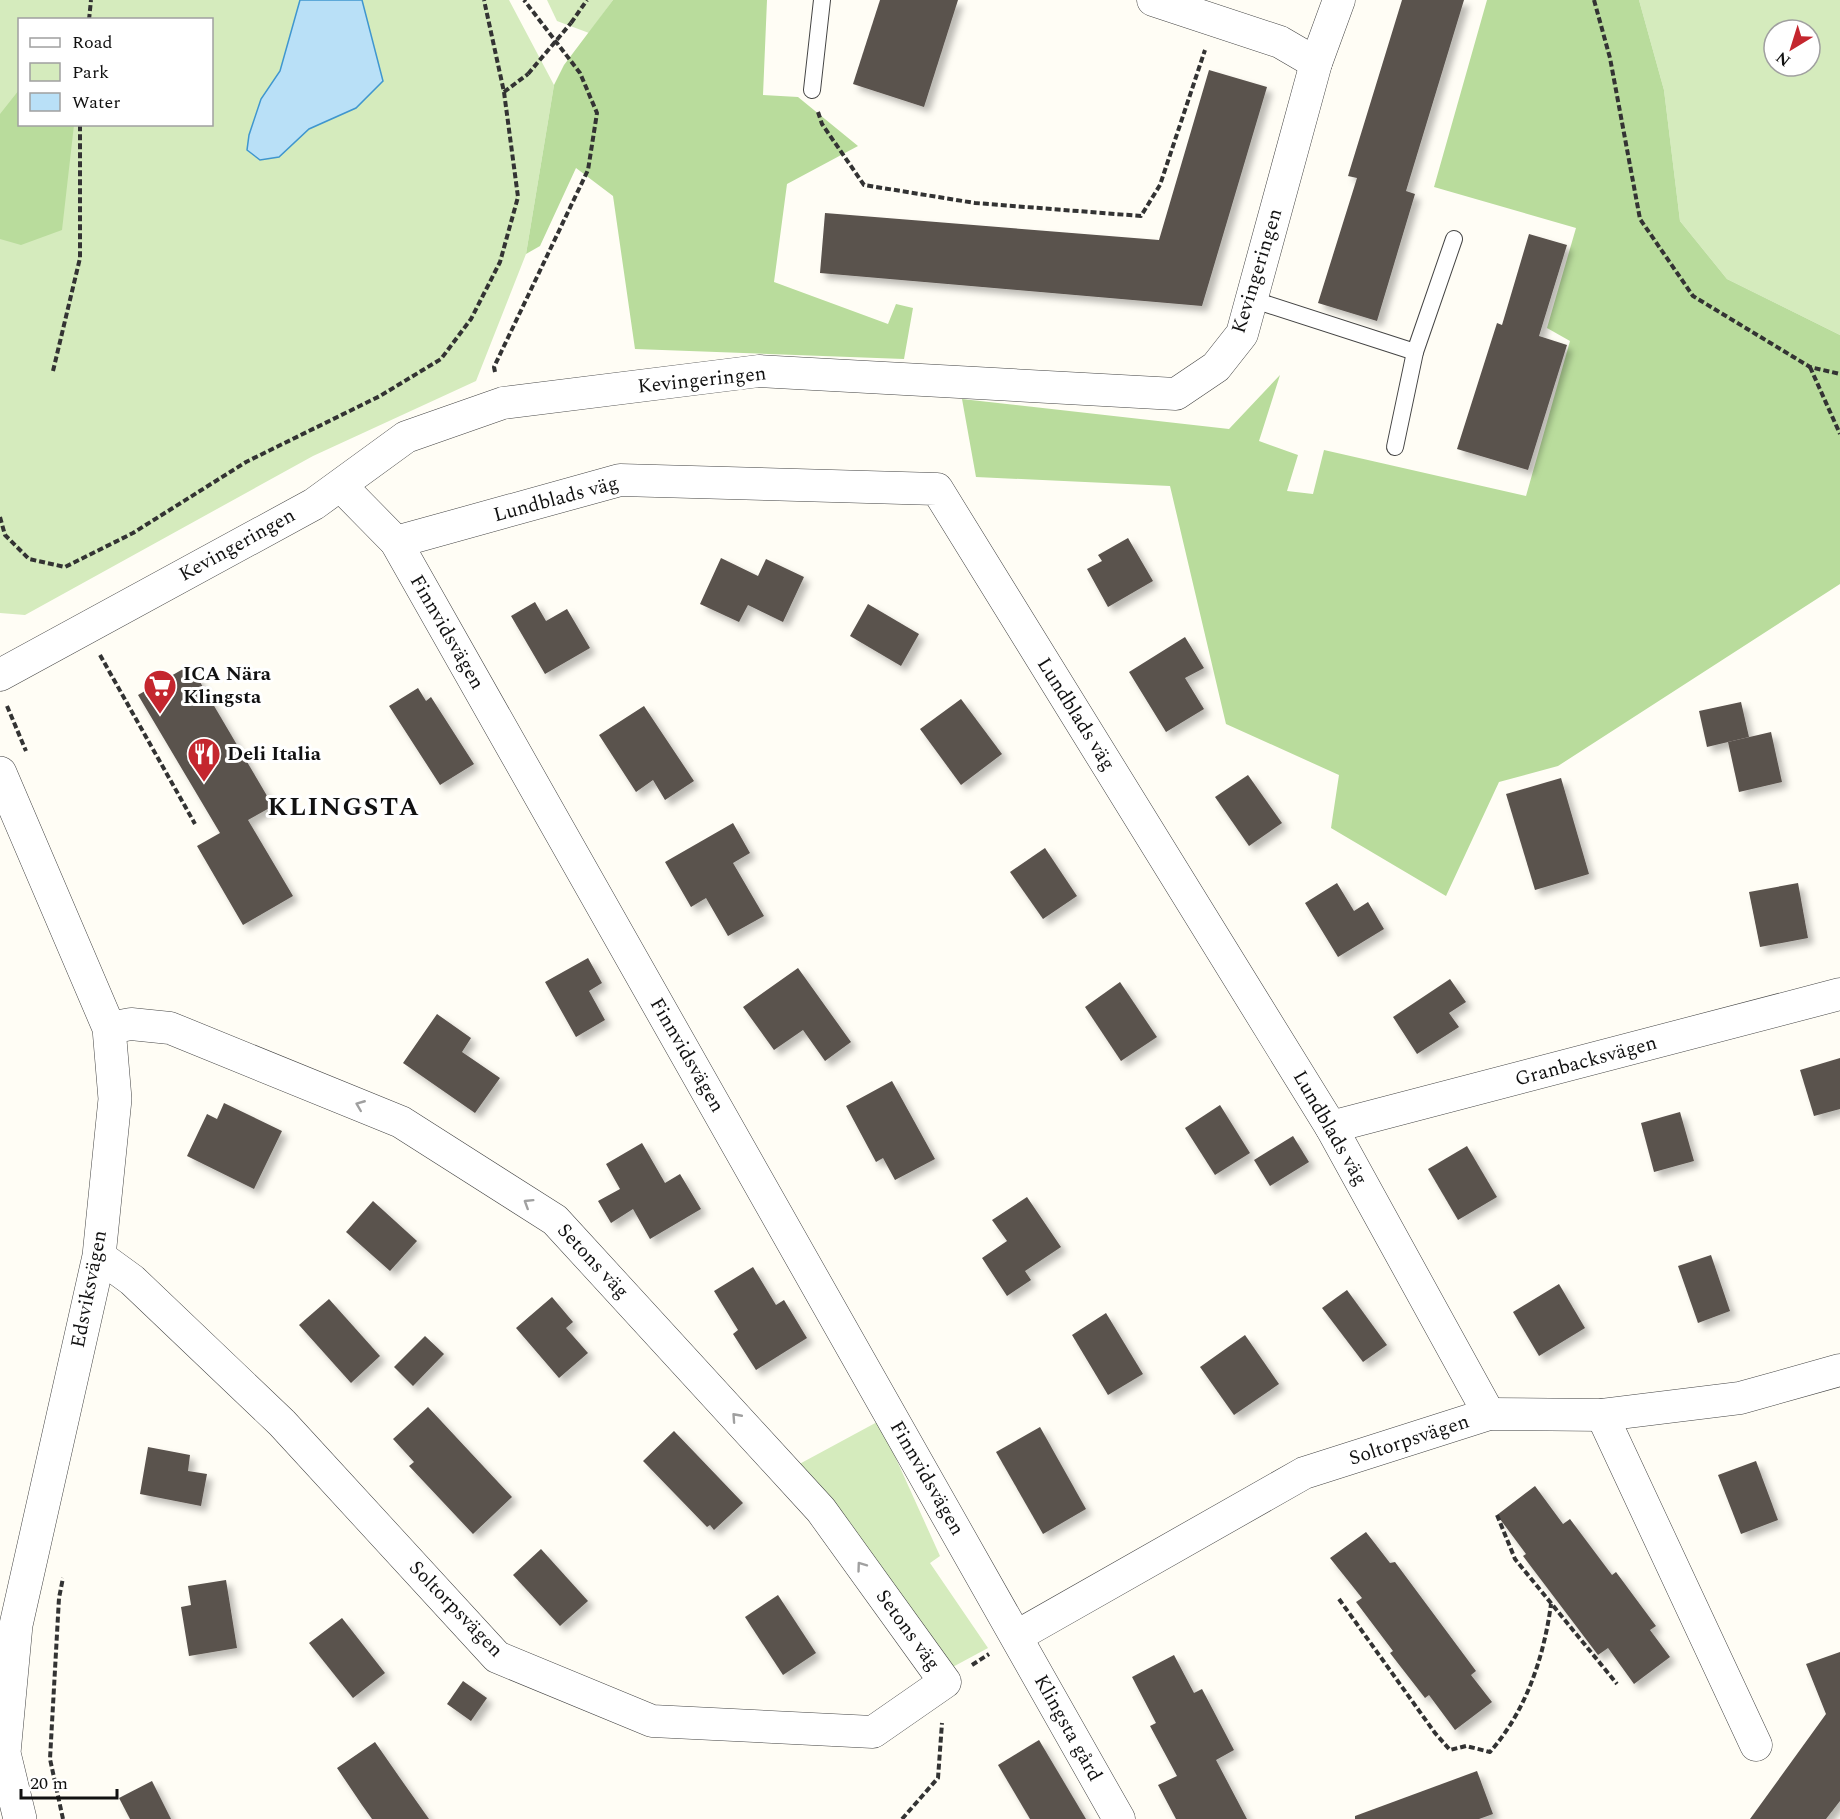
<svg xmlns="http://www.w3.org/2000/svg" width="1840" height="1819" viewBox="0 0 1840 1819" font-family="Spectral,serif">
	<style>
		.green { fill: #d5ebbd; fill-rule: evenodd }
		.forest { fill: #b9dc9c }
		.water { fill: #b9e0f7; stroke: #3f96cf; stroke-width: 1.5 }
		.building { fill: #5a524d; filter: url(#shadow) }
		.lines { fill: none; stroke-linecap: round; stroke-linejoin: round }
		.service-casing { stroke: #444; stroke-width: 18 }
		.minor-casing { stroke: #444; stroke-width: 33 }
		.tertiary-casing { stroke: #444; stroke-width: 34 }
		.path { stroke: #333; stroke-width: 4; stroke-dasharray: 6 3; stroke-linecap: butt }
		.service { stroke: #fff; stroke-width: 16 }
		.minor { stroke: #fff; stroke-width: 32 }
		.tertiary { stroke: #fff; stroke-width: 33 }
		.path-bridge { stroke: #333; stroke-width: 4; stroke-dasharray: 6 3; stroke-linecap: butt }
		.oneway { stroke: #a0a0a0 }
		.labels { text-anchor: middle; dominant-baseline: central; stroke-width: 6; stroke-linejoin: round; paint-order: stroke }
		.street-label { font-size: 20px; fill: #111; stroke: #fff }
		.poi-label { font-size: 20px; font-weight: bold; fill: #111; stroke: #fff; text-anchor: start }
		.district-label { font-size: 26px; font-weight: bold; letter-spacing: 1.5px; fill: #111; stroke: #fff }
	</style>
	<defs>
		<filter id="shadow"><feDropShadow dx="5.5" dy="5.5" stdDeviation="3" flood-color="#0004"/></filter>
	</defs>
	<rect width="100%" height="100%" fill="#fffdf5"/>
	<!-- green -->
	<g class="green">
		<path d="M 0,0 L 509,0 L 554,85 L 526,254 L 476,381 L 313,456 L 25,615 L 0,613 ZM 20,20 L 212,20 L 212,124 L 20,124 Z"/>
		<path d="M 547,0 L 613,0 L 589,33 L 557,21 Z"/>
		<path d="M 1639,0 L 1840,0 L 1840,335 L 1727,279 L 1680,221 L 1664,90 ZM 1774,30 L 1810,30 L 1810,66 L 1774,66 Z"/>
		<path d="M 879,1421 L 940,1556 L 930,1563 L 988,1648 L 949,1669 L 792,1468 Z"/>
	</g>
	<!-- forest -->
	<g class="forest">
		<path d="M 613,0 L 767,0 L 763,95 L 798,97 L 858,146 L 787,184 L 774,282 L 888,324 L 896,304 L 913,308 L 904,359 L 635,349 L 613,196 L 576,168 L 540,246 L 526,254 L 554,85 L 564,65 Z"/>
		<path d="M 1487,0 L 1639,0 L 1664,90 L 1680,221 L 1727,279 L 1840,335 L 1840,584 L 1558,766 L 1499,782 L 1446,896 L 1331,828 L 1339,775 L 1226,724 L 1170,486 L 976,477 L 962,399 L 1229,429 L 1280,375 L 1259,441 L 1298,455 L 1287,491 L 1313,494 L 1324,450 L 1526,496 L 1570,341 L 1547,328 L 1576,228 L 1434,187 Z"/>
		<path d="M 19,90 L 20,124 L 74,125 L 62,230 L 21,245 L 0,239 L 0,114 Z"/>
	</g>
	<!-- water -->
	<path class="water" d="M 300,0 L 362,0 L 383,81 L 356,108 L 309,129 L 279,157 L 260,160 L 247,150 L 249,135 L 261,99 L 280,71 Z"/>
	<!-- building -->
	<g class="building">
		<path d="M 880,0 L 958,0 L 924,107 L 853,84 Z"/>
		<path d="M 1402,0 L 1464,0 L 1406,191 L 1415,194 L 1377,321 L 1318,303 L 1357,178 L 1348,176 Z"/>
		<path d="M 1209,70 L 1267,87 L 1202,306 L 820,273 L 825,213 L 1159,240 Z"/>
		<path d="M 1529,234 L 1567,245 L 1539,336 L 1567,345 L 1528,470 L 1457,449 L 1497,323 L 1502,325 Z"/>
		<path d="M 1128,538 L 1153,581 L 1108,607 L 1087,569 L 1102,561 L 1098,555 Z"/>
		<path d="M 721,558 L 758,576 L 766,559 L 804,577 L 783,622 L 748,605 L 739,622 L 700,604 Z"/>
		<path d="M 535,602 L 546,621 L 567,609 L 590,648 L 545,674 L 511,616 Z"/>
		<path d="M 868,604 L 919,634 L 901,666 L 850,636 Z"/>
		<path d="M 1185,637 L 1204,668 L 1185,678 L 1204,709 L 1166,732 L 1129,672 Z"/>
		<path d="M 190,665 L 273,806 L 248,820 L 293,896 L 243,925 L 197,846 L 220,833 L 138,695 Z"/>
		<path d="M 418,688 L 426,701 L 431,697 L 474,764 L 440,785 L 389,706 Z"/>
		<path d="M 961,699 L 1002,754 L 961,785 L 920,729 Z"/>
		<path d="M 1741,702 L 1749,737 L 1707,747 L 1699,711 Z"/>
		<path d="M 644,706 L 694,781 L 665,800 L 653,780 L 636,792 L 599,735 Z"/>
		<path d="M 1771,732 L 1782,782 L 1739,792 L 1728,742 Z"/>
		<path d="M 1248,775 L 1282,823 L 1249,846 L 1215,797 Z"/>
		<path d="M 1561,778 L 1589,874 L 1535,890 L 1506,794 Z"/>
		<path d="M 733,823 L 750,853 L 733,863 L 764,916 L 728,936 L 706,898 L 691,907 L 665,862 Z"/>
		<path d="M 1045,848 L 1077,896 L 1043,919 L 1010,872 Z"/>
		<path d="M 1337,883 L 1354,911 L 1368,902 L 1384,929 L 1338,957 L 1305,903 Z"/>
		<path d="M 1798,883 L 1808,938 L 1760,947 L 1749,892 Z"/>
		<path d="M 588,958 L 602,983 L 589,991 L 605,1020 L 576,1037 L 545,982 Z"/>
		<path d="M 798,968 L 851,1042 L 825,1061 L 803,1030 L 774,1050 L 743,1007 Z"/>
		<path d="M 1450,979 L 1466,1002 L 1449,1013 L 1459,1027 L 1417,1054 L 1393,1017 Z"/>
		<path d="M 1120,982 L 1157,1037 L 1121,1061 L 1085,1007 Z"/>
		<path d="M 437,1014 L 471,1038 L 462,1052 L 500,1078 L 475,1113 L 403,1063 Z"/>
		<path d="M 1840,1058 L 1840,1109 L 1814,1116 L 1800,1070 Z"/>
		<path d="M 892,1081 L 935,1159 L 895,1180 L 883,1158 L 876,1162 L 846,1106 Z"/>
		<path d="M 224,1103 L 282,1131 L 254,1189 L 187,1156 L 207,1114 L 217,1119 Z"/>
		<path d="M 1220,1105 L 1250,1153 L 1215,1175 L 1185,1128 Z"/>
		<path d="M 1680,1112 L 1694,1161 L 1654,1172 L 1641,1123 Z"/>
		<path d="M 1293,1136 L 1309,1162 L 1270,1186 L 1254,1160 Z"/>
		<path d="M 642,1143 L 665,1183 L 680,1174 L 701,1209 L 650,1239 L 633,1209 L 611,1223 L 598,1201 L 620,1189 L 606,1164 Z"/>
		<path d="M 1467,1146 L 1497,1197 L 1458,1220 L 1428,1169 Z"/>
		<path d="M 1027,1197 L 1061,1247 L 1025,1271 L 1031,1280 L 1007,1296 L 982,1258 L 1007,1241 L 992,1220 Z"/>
		<path d="M 373,1201 L 417,1241 L 390,1271 L 346,1232 Z"/>
		<path d="M 1711,1255 L 1730,1311 L 1698,1323 L 1678,1266 Z"/>
		<path d="M 753,1267 L 776,1305 L 784,1300 L 807,1338 L 756,1370 L 733,1334 L 738,1330 L 714,1291 Z"/>
		<path d="M 1559,1284 L 1585,1328 L 1539,1356 L 1513,1312 Z"/>
		<path d="M 1347,1290 L 1387,1345 L 1363,1362 L 1322,1308 Z"/>
		<path d="M 552,1297 L 573,1322 L 566,1328 L 588,1353 L 559,1378 L 516,1328 Z"/>
		<path d="M 329,1299 L 380,1356 L 351,1383 L 299,1325 Z"/>
		<path d="M 1106,1313 L 1143,1374 L 1108,1395 L 1072,1335 Z"/>
		<path d="M 1245,1335 L 1279,1384 L 1234,1415 L 1200,1367 Z"/>
		<path d="M 425,1336 L 444,1354 L 413,1386 L 394,1367 Z"/>
		<path d="M 428,1407 L 512,1497 L 473,1534 L 409,1466 L 414,1462 L 393,1439 Z"/>
		<path d="M 1040,1427 L 1086,1509 L 1043,1534 L 996,1452 Z"/>
		<path d="M 674,1431 L 743,1503 L 714,1530 L 710,1525 L 707,1527 L 643,1461 Z"/>
		<path d="M 148,1447 L 190,1455 L 188,1471 L 207,1474 L 201,1506 L 140,1494 Z"/>
		<path d="M 1756,1461 L 1778,1520 L 1741,1534 L 1718,1475 Z"/>
		<path d="M 1535,1486 L 1563,1524 L 1570,1519 L 1612,1575 L 1616,1572 L 1656,1626 L 1650,1630 L 1670,1657 L 1634,1684 L 1608,1648 L 1598,1655 L 1523,1556 L 1526,1554 L 1497,1515 Z"/>
		<path d="M 1366,1532 L 1390,1563 L 1395,1562 L 1476,1671 L 1471,1675 L 1492,1702 L 1455,1730 L 1429,1695 L 1425,1698 L 1390,1653 L 1393,1651 L 1356,1602 L 1362,1598 L 1330,1558 Z"/>
		<path d="M 541,1549 L 588,1601 L 560,1626 L 513,1575 Z"/>
		<path d="M 226,1580 L 237,1648 L 189,1656 L 181,1607 L 191,1605 L 188,1586 Z"/>
		<path d="M 778,1595 L 816,1653 L 783,1675 L 745,1617 Z"/>
		<path d="M 342,1618 L 385,1673 L 353,1698 L 309,1643 Z"/>
		<path d="M 1840,1652 L 1840,1801 L 1826,1819 L 1750,1819 L 1826,1714 L 1806,1664 Z"/>
		<path d="M 1174,1655 L 1194,1693 L 1202,1689 L 1234,1750 L 1216,1760 L 1247,1819 L 1176,1819 L 1158,1785 L 1177,1776 L 1150,1726 L 1156,1723 L 1132,1677 Z"/>
		<path d="M 463,1681 L 487,1698 L 471,1721 L 447,1704 Z"/>
		<path d="M 1039,1740 L 1086,1819 L 1030,1819 L 998,1765 Z"/>
		<path d="M 375,1742 L 400,1778 L 429,1819 L 372,1819 L 362,1805 L 337,1768 Z"/>
		<path d="M 1477,1771 L 1493,1814 L 1479,1819 L 1355,1819 L 1355,1816 Z"/>
		<path d="M 152,1781 L 171,1819 L 130,1819 L 119,1798 Z"/>
	</g>
	<g class="lines">
		<!-- service casing -->
		<g class="service-casing">
			<g id="service">
				<path d="M 812,90 L 822,0"/>
				<path d="M 1251,299 L 1415,352 L 1454,239"/>
				<path d="M 1395,447 L 1415,352"/>
			</g>
		</g>
		<!-- minor casing -->
		<g class="minor-casing">
			<g id="minor">
				<path d="M 1153,0 L 1280,42 L 1316,63"/>
				<path d="M 341,486 L 396,542 L 1119,1819"/>
				<path d="M 396,542 L 620,480 L 937,489 L 1331,1127 L 1489,1414"/>
				<path d="M 0,675 L 314,504 L 406,437 L 503,403 L 759,371 L 1176,394 L 1216,367 L 1242,334 L 1316,63 L 1339,0"/>
				<path d="M 1331,1127 L 1840,994"/>
				<path d="M 99,1256 L 132,1280 L 282,1423 L 497,1657 L 652,1721 L 873,1732 L 945,1682 L 821,1510 L 555,1220 L 401,1122 L 170,1028 L 131,1024 L 109,1028"/>
				<path d="M 1602,1415 L 1756,1745"/>
				<path d="M 1017,1636 L 1304,1473 L 1489,1414 L 1602,1415 L 1740,1398 L 1840,1370"/>
			</g>
		</g>
		<!-- tertiary casing -->
		<g class="tertiary-casing">
			<path id="tertiary" d="M 0,773 L 109,1028 L 115,1099 L 99,1256 L 16,1625 L 4,1753 L 20,1819"/>
		</g>
		<!-- path -->
		<g class="path">
			<path d="M 1594,0 L 1610,58 L 1640,219 L 1693,296 L 1810,367 L 1840,374"/>
			<path d="M 89,20 L 91,0"/>
			<path d="M 571,23 L 587,0"/>
			<path d="M 504,92 L 528,74"/>
			<path d="M 818,112 L 822,124 L 864,185 L 975,203 L 1141,216 L 1160,185 L 1205,50"/>
			<path d="M 1810,367 L 1840,434"/>
			<path d="M 53,371 L 80,258 L 80,124"/>
			<path d="M 495,372 L 494,367 L 588,170 L 597,113 L 580,73 L 524,0"/>
			<path d="M 0,517 L 5,535 L 29,559 L 65,567 L 133,533 L 246,462 L 380,396 L 441,359 L 471,319 L 500,262 L 518,197 L 504,92 L 484,0"/>
			<path d="M 100,655 L 195,824"/>
			<path d="M 7,706 L 26,751"/>
			<path d="M 1497,1515 L 1515,1559 L 1617,1684"/>
			<path d="M 1339,1599 L 1435,1733 L 1450,1750 L 1466,1746 L 1490,1752 C 1526,1711 1544,1657 1551,1604"/>
			<path d="M 972,1665 L 989,1654"/>
			<path d="M 63,1819 L 50,1759 L 59,1598 L 63,1578"/>
			<path d="M 902,1819 L 938,1778 L 942,1723"/>
		</g>
		<!-- service -->
		<use href="#service" class="service"/>
		<!-- minor -->
		<use href="#minor" class="minor"/>
		<!-- tertiary -->
		<use href="#tertiary" class="tertiary"/>
		<!-- path-bridge -->
		<path class="path-bridge" d="M 528,74 L 571,23"/>
	</g>
	<!-- one-way arrows -->
	<defs><path id="oneway-chevron" d="M-2-3.5L2.5 0L-2 3.5" fill="none" stroke-width="1.6" stroke-linecap="round" stroke-linejoin="round" transform="scale(1.5)"/></defs>
	<g class="oneway">
		<use href="#oneway-chevron" transform="translate(360 1105) rotate(-158)"/>
		<use href="#oneway-chevron" transform="translate(528 1203) rotate(-148)"/>
		<use href="#oneway-chevron" transform="translate(736 1417) rotate(-132)"/>
		<use href="#oneway-chevron" transform="translate(861 1566) rotate(-126)"/>
	</g>
	<!-- icons -->
	<defs>
		<g id="supermarket-pin" transform="scale(1.725)"><path d="M0 17L-7.5 6A9.5 9.5 0 1 1 7.5 6Z" fill="#c4262e" stroke="#fff"/><path d="M-6-5.5h2.5l.6 2H6L4.5 2H-2.5L-4.4-4H-6ZM-1.5 3.2a1.3 1.3 0 1 0 .1 0ZM3 3.2a1.3 1.3 0 1 0 .1 0Z" fill="#fff"/></g>
		<g id="restaurant-pin" transform="scale(1.725)"><path d="M0 17L-7.5 6A9.5 9.5 0 1 1 7.5 6Z" fill="#c4262e" stroke="#fff"/><path d="M-5-6h1v4h1v-4h1v4h1v-4h1v5L-1.5 .5V6h-2V.5L-5-1ZM5-6V6H3V1.5H1.5Q1.5-4 5-6Z" fill="#fff"/></g>
	</defs>
	<g fill-rule="evenodd">
		<use href="#supermarket-pin" x="160" y="686"/>
		<use href="#restaurant-pin" x="204" y="754"/>
	</g>
	<g class="labels">
		<!-- street labels -->
		<g class="street-label">
			<text transform="translate(1257 271) rotate(-73)">Kevingeringen</text>
			<text transform="translate(702 380) rotate(-6)">Kevingeringen</text>
			<text transform="translate(556 499) rotate(-15)">Lundblads väg</text>
			<text transform="translate(237 545) rotate(-29)">Kevingeringen</text>
			<text transform="translate(447 632) rotate(60)">Finnvidsvägen</text>
			<text transform="translate(1076 714) rotate(58)">Lundblads väg</text>
			<text transform="translate(687 1055) rotate(60)">Finnvidsvägen</text>
			<text transform="translate(1586 1061) rotate(-15)">Granbacksvägen</text>
			<text transform="translate(1330 1128) rotate(60)">Lundblads väg</text>
			<text transform="translate(593 1261) rotate(47)">Setons väg</text>
			<text transform="translate(89 1289) rotate(-79)">Edsviksvägen</text>
			<text transform="translate(1409 1440) rotate(-18)">Soltorpsvägen</text>
			<text transform="translate(927 1478) rotate(60)">Finnvidsvägen</text>
			<text transform="translate(456 1609) rotate(46)">Soltorpsvägen</text>
			<text transform="translate(908 1630) rotate(54)">Setons väg</text>
			<text transform="translate(1068 1728) rotate(61)">Klingsta gård</text>
		</g>
		<!-- poi labels -->
		<g class="poi-label">
			<text x="183" y="674">ICA Nära<tspan x="183" dy="23">Klingsta</tspan></text>
			<text x="227" y="754">Deli Italia</text>
		</g>
		<!-- district labels -->
		<g class="district-label">
			<text x="344" y="807">KLINGSTA</text>
		</g>
	</g>
	<!-- legend -->
	<rect x="18" y="18" width="195" height="108" fill="#ffffff" stroke="#a0a0a0" stroke-width="1.5"/>
	<rect x="30" y="38" width="30" height="9" fill="#ffffff" stroke="#a0a0a0" stroke-width="1.5"/>
	<text x="72" y="48" font-size="18" fill="#111111">Road</text>
	<rect x="30" y="63" width="30" height="18" fill="#d5ebbd" stroke="#a0a0a0" stroke-width="1.5"/>
	<text x="72" y="78" font-size="18" fill="#111111">Park</text>
	<rect x="30" y="93" width="30" height="18" fill="#b9e0f7" stroke="#a0a0a0" stroke-width="1.5"/>
	<text x="72" y="108" font-size="18" fill="#111111">Water</text>
	<!-- north arrow -->
	<g transform="translate(1792 48) rotate(218)"><circle r="28" fill="#ffffff" stroke="#a0a0a0" stroke-width="1.5"/>
	<path d="M0-4.5L10 22L0 15L-10 22Z" fill="#c4262e"/>
	<text y="-9" font-size="16" font-weight="bold" text-anchor="middle" fill="#111111">N</text>
	</g>
	<!-- scale -->
	<path d="M21 1789v9h96v-9" fill="none" stroke="#111111" stroke-width="3"/>
	<text x="30" y="1789" font-size="18" fill="#111111" stroke="#ffffff" stroke-width="4.5" paint-order="stroke">20 m</text>
</svg>
